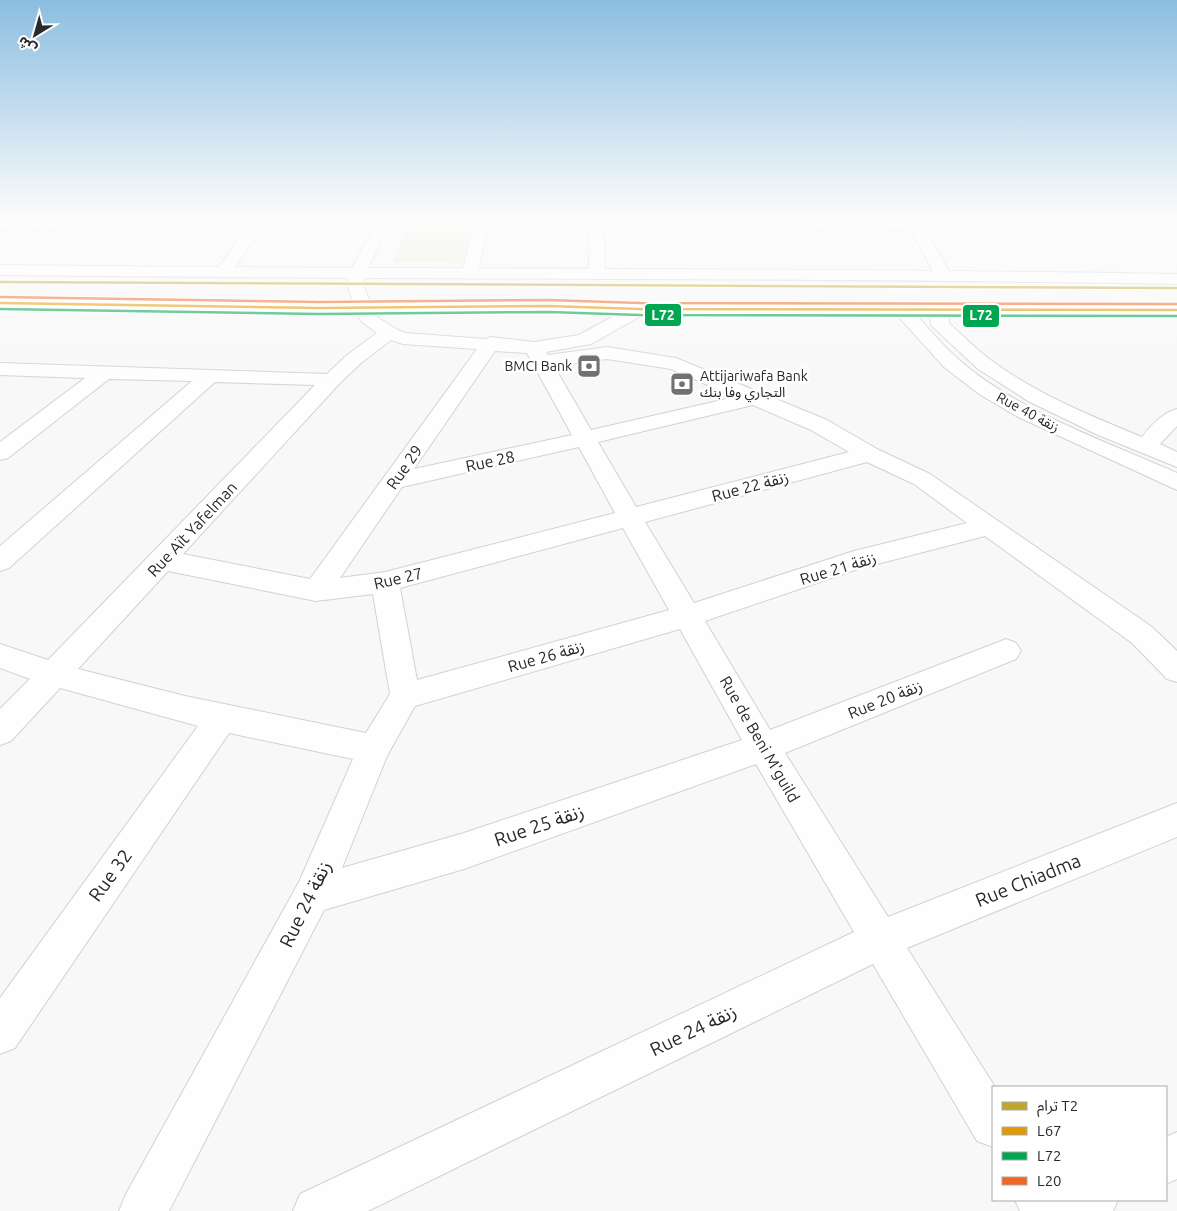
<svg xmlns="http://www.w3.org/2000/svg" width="1177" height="1211" viewBox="0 0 1177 1211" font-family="Ubuntu,'Noto Sans Arabic',sans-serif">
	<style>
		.green { fill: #e8edd4 }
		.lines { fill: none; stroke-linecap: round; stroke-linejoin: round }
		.minor-casing { stroke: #d2d2d2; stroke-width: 2 }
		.major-casing { stroke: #d2d2d2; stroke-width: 2 }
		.minor { fill: #fefefe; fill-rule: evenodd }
		.major { fill: #fefefe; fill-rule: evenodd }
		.bus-1-casing { stroke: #fff; stroke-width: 5 }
		.bus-2-casing { stroke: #fff; stroke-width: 5 }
		.bus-3-casing { stroke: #fff; stroke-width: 5 }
		.bus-1 { stroke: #e29a04; stroke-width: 2.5 }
		.bus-2 { stroke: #00a651; stroke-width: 2.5 }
		.bus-3 { stroke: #f26522; stroke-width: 2.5 }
		.tram-1-casing { stroke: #fff; stroke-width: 5 }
		.tram-1 { stroke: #bfa62d; stroke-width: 2.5 }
		.labels { text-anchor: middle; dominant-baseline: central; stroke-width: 5; stroke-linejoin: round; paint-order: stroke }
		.far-poi-label { font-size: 14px; fill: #292929; stroke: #fff; text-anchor: end }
		.far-street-label { font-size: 14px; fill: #292929; stroke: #fff }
		.street-label { font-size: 16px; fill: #292929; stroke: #fff }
		.near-street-label { font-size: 19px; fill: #292929; stroke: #fff }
		.line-badge { stroke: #fff; stroke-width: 2 }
		.badge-label { font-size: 14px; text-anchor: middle; font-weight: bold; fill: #fff }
	</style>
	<rect width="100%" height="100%" fill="#f8f8f8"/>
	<!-- green -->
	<path class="green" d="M 410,218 L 476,218 L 465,263 L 393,262 Z"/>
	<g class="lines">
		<!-- minor casing -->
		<g class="minor-casing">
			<g id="minor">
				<path d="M 253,218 L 267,219 L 229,276 L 217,276 L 215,273 L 242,234 L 0,230 L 0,222 L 248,225 Z"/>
				<path d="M 379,218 L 393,218 L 365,274 L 363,285 L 377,317 L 396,329 L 405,333 L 486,339 L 491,337 L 534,342 L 579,335 L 634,305 L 640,304 L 646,305 L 649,309 L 646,313 L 591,344 L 546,352 L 548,355 L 607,347 L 676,358 L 827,420 L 877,449 L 930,474 L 1152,627 L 1177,651 L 1177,682 L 1167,679 L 1132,643 L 985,536 L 858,569 L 705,621 L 770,730 L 996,643 L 1006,639 L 1016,643 L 1021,651 L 1016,659 L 785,753 L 888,917 L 1177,803 L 1177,837 L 907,948 L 995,1087 L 993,1087 L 993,1147 L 977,1141 L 873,964 L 368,1211 L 293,1211 L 300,1194 L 854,932 L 756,764 L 464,869 L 324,910 L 169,1211 L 119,1211 L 126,1194 L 299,882 L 353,759 L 229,733 L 15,1048 L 0,1054 L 0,998 L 198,726 L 60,688 L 11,741 L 0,745 L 0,709 L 30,679 L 0,668 L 0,644 L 48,660 L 315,385 L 215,382 L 9,568 L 0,571 L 0,546 L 192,381 L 109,379 L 8,458 L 0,460 L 0,442 L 85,378 L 0,375 L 0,363 L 327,374 L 347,355 L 377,333 L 360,320 L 347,285 L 349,274 ZM 391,340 L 403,344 L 477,349 L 310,579 L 183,554 L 339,384 L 361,363 ZM 495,351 L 527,353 L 572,435 L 414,469 ZM 607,359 L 671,369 L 735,397 L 591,430 L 554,366 ZM 753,405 L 811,430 L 849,452 L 636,507 L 598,442 ZM 579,447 L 615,513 L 385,572 L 340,578 L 402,487 ZM 867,462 L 914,484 L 967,523 L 854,551 L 694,603 L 645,522 ZM 623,528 L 669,610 L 417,680 L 400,588 ZM 168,571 L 316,601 L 373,594 L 390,694 L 366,733 L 185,696 L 78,669 ZM 680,629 L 742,740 L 464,833 L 342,868 L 387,756 L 415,706 Z"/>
				<path d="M 476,218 L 490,218 L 478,272 L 476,275 L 464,275 L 462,272 Z"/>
				<path d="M 589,218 L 907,222 L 905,218 L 919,218 L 951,275 L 949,279 L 937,279 L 912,231 L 604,228 L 605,275 L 603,279 L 591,279 L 589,275 Z"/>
				<path d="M 1120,218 L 1177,221 L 1177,229 L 1146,229 L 1122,221 Z"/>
				<path d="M 939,304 L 945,305 L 948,309 L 949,323 C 963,336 977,350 992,361 C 1037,394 1091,416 1142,437 C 1150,426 1164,412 1177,409 L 1177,426 L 1160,444 L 1177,452 L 1177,467 L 1098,435 L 1028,401 L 978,369 L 931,325 L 930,309 L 933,305 Z"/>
				<path d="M 902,305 L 908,306 C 925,324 940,343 958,359 C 1015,410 1107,442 1177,473 L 1177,490 L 1018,417 L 979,394 L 944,367 L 896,314 L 893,310 L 896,306 Z"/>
				<path d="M 1177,1132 L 1177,1179 L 1166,1184 L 1166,1137 Z"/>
				<path d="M 1015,1200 L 1118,1200 L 1113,1211 L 1020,1211 Z"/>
			</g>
		</g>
		<!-- major casing -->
		<g class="major-casing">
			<g id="major">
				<path d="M 0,265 C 392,270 785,267 1177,274 L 1177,284 C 785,277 392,280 0,275 Z"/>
				<path d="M 0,298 L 319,303 L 549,301 L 640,304 L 1177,305 L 1177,315 L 640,314 L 549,311 L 319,313 L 0,308 Z"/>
			</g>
		</g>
		<!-- minor -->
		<use href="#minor" class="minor"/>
		<!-- major -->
		<use href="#major" class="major"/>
		<!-- bus-1 casing -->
		<g class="bus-1-casing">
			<path id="bus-1" d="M 0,303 L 319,308 L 549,306 L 640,309 L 1177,310"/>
		</g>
		<!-- bus-2 casing -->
		<g class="bus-2-casing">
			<path id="bus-2" d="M 0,309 L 319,314 L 549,312 L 640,315 L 1177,316"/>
		</g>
		<!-- bus-3 casing -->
		<g class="bus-3-casing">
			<path id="bus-3" d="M 0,297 L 319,302 L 549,300 L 640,303 L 1177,304"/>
		</g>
		<!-- bus-1 -->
		<use href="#bus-1" class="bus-1"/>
		<!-- bus-2 -->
		<use href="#bus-2" class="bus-2"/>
		<!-- bus-3 -->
		<use href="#bus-3" class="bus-3"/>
		<!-- tram-1 casing -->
		<g class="tram-1-casing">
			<path id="tram-1" d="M 0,282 L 1177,288"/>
		</g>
		<!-- tram-1 -->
		<use href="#tram-1" class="tram-1"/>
	</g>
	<!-- sky -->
	<linearGradient id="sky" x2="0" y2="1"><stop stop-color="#8bbee0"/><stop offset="0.56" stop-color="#fcfcfc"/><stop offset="1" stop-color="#fcfcfc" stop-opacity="0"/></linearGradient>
	<rect width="1177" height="388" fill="url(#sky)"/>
	<!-- icons -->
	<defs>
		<g id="bank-square" transform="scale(1.25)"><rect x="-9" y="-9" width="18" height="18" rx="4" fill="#717171" stroke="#fff"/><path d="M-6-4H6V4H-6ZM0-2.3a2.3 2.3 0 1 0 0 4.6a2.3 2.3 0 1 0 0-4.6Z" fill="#fff"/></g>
	</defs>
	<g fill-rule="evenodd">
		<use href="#bank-square" x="589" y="366"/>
		<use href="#bank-square" x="682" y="384"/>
	</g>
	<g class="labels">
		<!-- far-poi labels -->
		<g class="far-poi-label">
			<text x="572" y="366">BMCI Bank</text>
			<text x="700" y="376" text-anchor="start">Attijariwafa Bank<tspan x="700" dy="16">التجاري وفا بنك</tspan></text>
		</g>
		<!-- far-street labels -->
		<g class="far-street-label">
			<text transform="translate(1028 412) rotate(28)">Rue 40 زنقة</text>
		</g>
		<!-- street labels -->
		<g class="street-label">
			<text transform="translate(490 461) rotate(-12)">Rue 28</text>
			<text transform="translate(404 467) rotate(-55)">Rue 29</text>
			<text transform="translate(750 486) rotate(-15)">Rue 22 زنقة</text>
			<text transform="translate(192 529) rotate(-47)">Rue Aït Yafelman</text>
			<text transform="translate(838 568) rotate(-17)">Rue 21 زنقة</text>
			<text transform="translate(398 578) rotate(-13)">Rue 27</text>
			<text transform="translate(546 656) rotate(-16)">Rue 26 زنقة</text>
			<text transform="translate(885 699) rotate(-22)">Rue 20 زنقة</text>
			<text transform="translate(760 739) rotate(60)">Rue de Beni M'guild</text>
		</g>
		<!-- near-street labels -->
		<g class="near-street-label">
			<text transform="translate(539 825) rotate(-19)">Rue 25 زنقة</text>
			<text transform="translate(110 875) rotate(-54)">Rue 32</text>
			<text transform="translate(1028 880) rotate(-22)">Rue Chiadma</text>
			<text transform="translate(305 904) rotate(-64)">Rue 24 زنقة</text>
			<text transform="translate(693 1030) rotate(-26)">Rue 24 زنقة</text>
		</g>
	</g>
	<g class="line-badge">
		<rect x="644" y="303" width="38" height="24" rx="5" fill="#00a651"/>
		<rect x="962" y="304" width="38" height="24" rx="5" fill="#00a651"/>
	</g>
	<g class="badge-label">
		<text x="663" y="320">L72</text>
		<text x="981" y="320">L72</text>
	</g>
	<!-- legend -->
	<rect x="992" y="1086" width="175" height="115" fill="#ffffff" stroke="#a9a9a9"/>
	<rect x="1002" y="1102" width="25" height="8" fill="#bfa62d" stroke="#a9a9a9"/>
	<text x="1037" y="1111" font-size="15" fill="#292929">ترام T2</text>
	<rect x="1002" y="1127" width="25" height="8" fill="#e29a04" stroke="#a9a9a9"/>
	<text x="1037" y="1136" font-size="15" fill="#292929">L67</text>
	<rect x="1002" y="1152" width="25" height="8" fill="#00a651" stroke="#a9a9a9"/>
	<text x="1037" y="1161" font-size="15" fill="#292929">L72</text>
	<rect x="1002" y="1177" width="25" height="8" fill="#f26522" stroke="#a9a9a9"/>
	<text x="1037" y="1186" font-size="15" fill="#292929">L20</text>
	<!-- north arrow -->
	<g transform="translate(35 35) rotate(217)" stroke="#ffffff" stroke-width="4" paint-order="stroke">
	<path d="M0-4L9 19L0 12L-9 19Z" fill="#292929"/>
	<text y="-8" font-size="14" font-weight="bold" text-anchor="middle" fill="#292929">ش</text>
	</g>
</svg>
